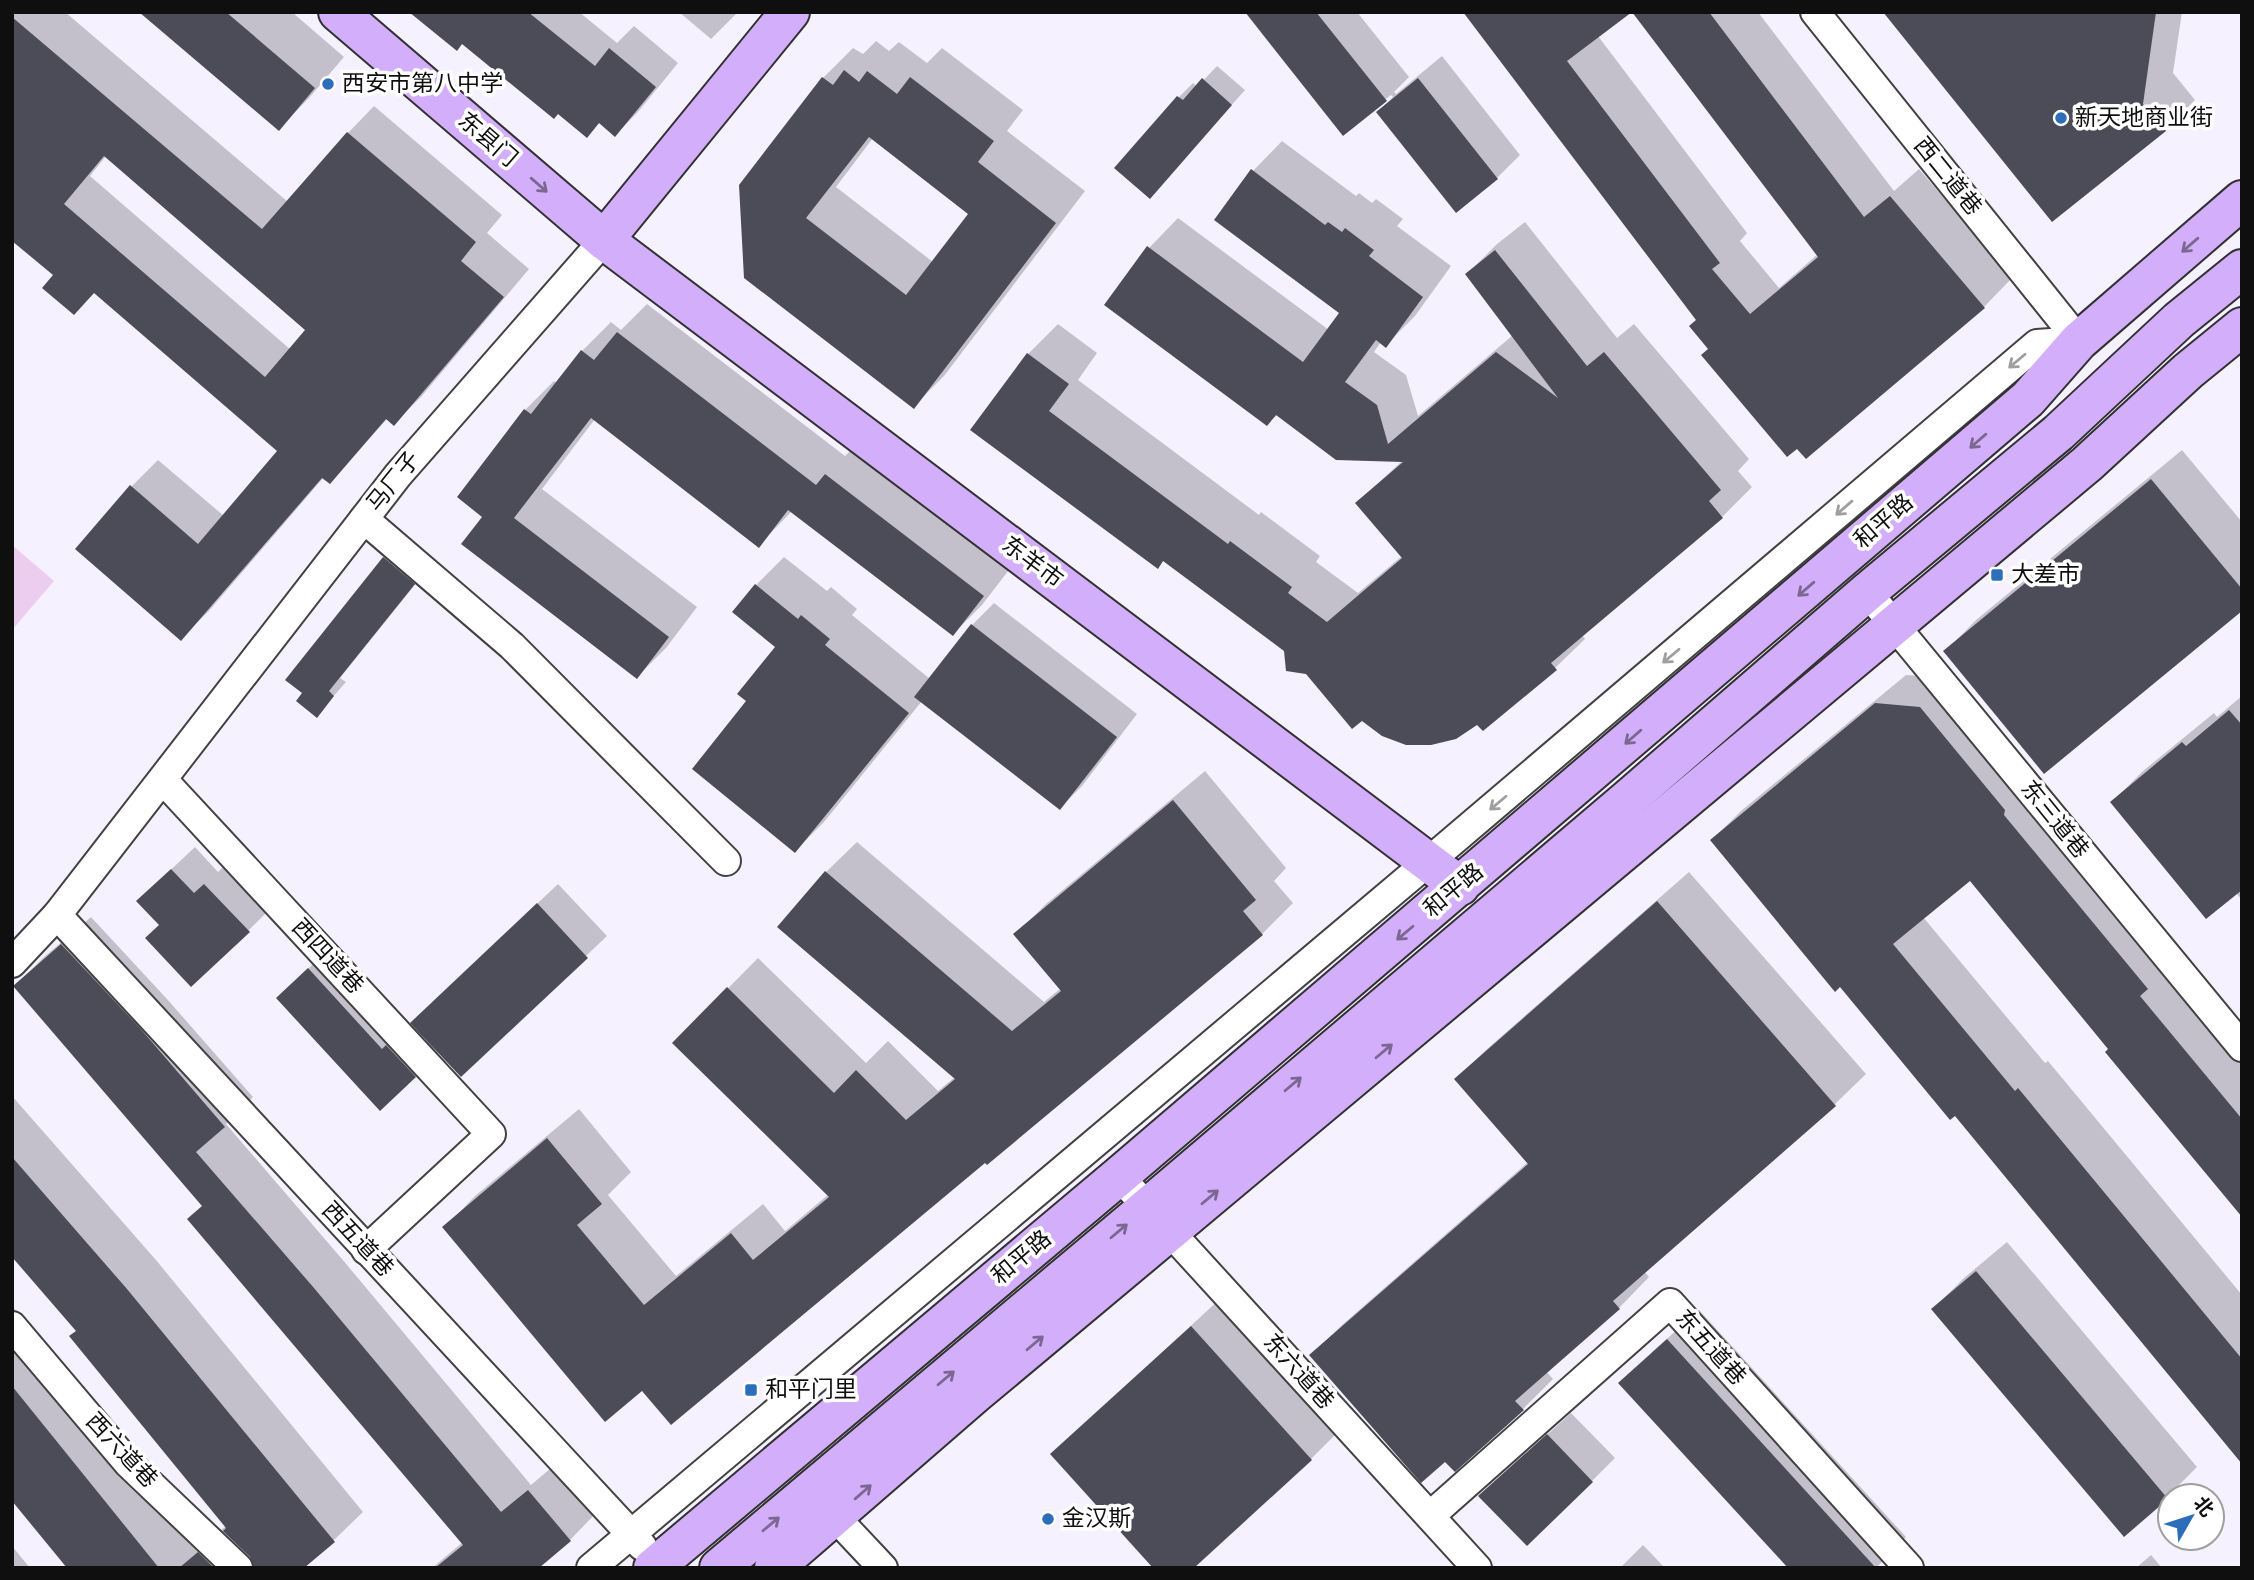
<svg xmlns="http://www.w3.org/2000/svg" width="2254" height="1580" viewBox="0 0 2254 1580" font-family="Spectral,'Noto Sans SC',serif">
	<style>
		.pitch { fill: #edcdef }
		.shadow { fill: #0003; fill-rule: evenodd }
		.building { fill: #4b4c57; fill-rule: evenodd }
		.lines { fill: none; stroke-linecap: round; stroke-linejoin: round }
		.street-casing { stroke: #424242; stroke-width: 32 }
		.secondary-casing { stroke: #313131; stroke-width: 42 }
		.street { stroke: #fff; stroke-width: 28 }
		.secondary { stroke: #d3affb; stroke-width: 38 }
		.oneway { stroke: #7b6791 }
		.oneway2 { stroke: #9f9f9f }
		.poi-dot { fill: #2c6eb9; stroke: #fff; stroke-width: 2.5 }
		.labels { text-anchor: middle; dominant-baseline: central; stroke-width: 7; stroke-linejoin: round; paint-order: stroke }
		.poi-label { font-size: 23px; fill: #0f0f0f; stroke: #fff; text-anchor: start }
		.street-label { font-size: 23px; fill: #0f0f0f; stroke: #fff }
	</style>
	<rect width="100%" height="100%" fill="#f6f1fe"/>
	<!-- pitch -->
	<path class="pitch" d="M 12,545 L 54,581 L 12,630 Z"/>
	<!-- shadow -->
	<g class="shadow">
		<path d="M 12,12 L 65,12 L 288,202 L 348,133 L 374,106 L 502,215 L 487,233 L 529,269 L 421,397 L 394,423 L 388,418 L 330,482 L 324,477 L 208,612 L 181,638 L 132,486 L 158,460 L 224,516 L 280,451 L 95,292 L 74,313 L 56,275 L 12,238 ZM 106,156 L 307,330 L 291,350 L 90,176 Z"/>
		<path d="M 142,12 L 292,12 L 344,57 L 309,98 L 279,129 Z"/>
		<path d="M 412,12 L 579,12 L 617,43 L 634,26 L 678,63 L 638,112 L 615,135 L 600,122 L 587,136 L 463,42 Z"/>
		<path d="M 679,12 L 738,12 L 711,39 Z"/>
		<path d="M 1247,12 L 1357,12 L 1409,77 L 1394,92 L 1396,94 L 1442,56 L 1520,155 L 1497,178 L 1378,112 L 1393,97 L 1391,95 L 1343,134 Z"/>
		<path d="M 1465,12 L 1598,36 L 1747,233 L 1740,241 L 1779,288 L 1818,254 L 1634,12 L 1758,12 L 1894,191 L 1919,169 L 2012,278 L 1984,307 L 1806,456 L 1710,349 L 1698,320 Z"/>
		<path d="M 1885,12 L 2182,12 L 2173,73 L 2195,100 L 2165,130 Z"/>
		<path d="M 876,41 L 889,51 L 899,42 L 927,63 L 942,48 L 1023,110 L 1007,131 L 1085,191 L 944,376 L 914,406 L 746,277 L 823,78 L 853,48 L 863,54 ZM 873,138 L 971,213 L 933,262 L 836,187 Z"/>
		<path d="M 1217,66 L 1245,90 L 1150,197 L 1117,168 L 1179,97 L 1193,83 L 1197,87 Z"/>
		<path d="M 1282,141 L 1356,196 L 1359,193 L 1372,203 L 1376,199 L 1403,219 L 1397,226 L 1451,266 L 1415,316 L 1386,345 L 1381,342 L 1374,352 L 1406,375 L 1418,416 L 1513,335 L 1467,274 L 1497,244 L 1525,222 L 1617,338 L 1634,324 L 1749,459 L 1738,471 L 1752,487 L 1722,517 L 1582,635 L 1585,639 L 1555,668 L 1478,723 L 1286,650 L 1164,560 L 1157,567 L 972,429 L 1028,354 L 1058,324 L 1097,353 L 1078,380 L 1259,515 L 1261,512 L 1320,556 L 1316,562 L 1358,593 L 1402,556 L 1357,503 L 1403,460 L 1278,414 L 1267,424 L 1149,248 L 1178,218 L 1329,330 L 1341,312 L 1253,171 Z"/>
		<path d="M 647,304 L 845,456 L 855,446 L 1012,566 L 982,605 L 953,634 L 792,511 L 759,545 L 595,419 L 542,489 L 697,607 L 666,648 L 637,677 L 485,516 L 525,410 L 554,381 L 557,383 L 582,351 L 611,322 L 621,330 Z"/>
		<path d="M 2182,450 L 2242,522 L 2242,608 L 1946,651 L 1976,620 Z"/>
		<path d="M 396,546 L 426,571 L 340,678 L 346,682 L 317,715 L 384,558 Z"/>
		<path d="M 784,557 L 827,591 L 831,587 L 857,609 L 852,615 L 930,679 L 972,625 L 994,603 L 1137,714 L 1082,786 L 1060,808 L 922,701 L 824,822 L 795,851 L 748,701 L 778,647 L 756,585 Z"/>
		<path d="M 1906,675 L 1949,678 L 2242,1055 L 2242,1214 L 1970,878 L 1923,917 L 2045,1063 L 2048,1061 L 2242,1295 L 2242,1461 L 1955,1113 L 1712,840 L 1741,811 Z"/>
		<path d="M 2242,696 L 2242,900 L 2236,893 L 2112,802 L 2143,771 L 2214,713 L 2217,717 Z"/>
		<path d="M 1205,771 L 1286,868 L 1274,881 L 1293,903 L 1262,934 L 987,1163 L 985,1160 L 642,1388 L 445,1227 L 475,1196 L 579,1109 L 631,1172 L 608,1195 L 676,1276 L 763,1204 L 785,1231 L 829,1194 L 674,1043 L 758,958 L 866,1063 L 888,1041 L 938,1091 L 955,1077 L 779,927 L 826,872 L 857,842 L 1044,1002 L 1061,988 L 1016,934 L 1046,904 Z"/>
		<path d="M 195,847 L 218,872 L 228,862 L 271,908 L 248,931 L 162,878 Z"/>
		<path d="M 1689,872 L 1866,1074 L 1835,1104 L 1644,1271 L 1649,1277 L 1619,1308 L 1546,1371 L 1553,1379 L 1523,1409 L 1312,1355 L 1342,1325 L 1528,1162 L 1456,1079 L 1487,1049 Z"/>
		<path d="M 558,884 L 607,936 L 461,1075 L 440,1051 L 380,1108 L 301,975 L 332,947 L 406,1028 Z"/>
		<path d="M 91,917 L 167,999 L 253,1097 L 226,1124 L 342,1259 L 531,1485 L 558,1462 L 598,1511 L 570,1540 L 536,1568 L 432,1568 L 463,1542 L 203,1205 L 15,986 L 44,957 Z"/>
		<path d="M 12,1096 L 156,1260 L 363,1512 L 334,1540 L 301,1568 L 69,1568 L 12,1498 L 12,1306 L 37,1336 L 29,1343 L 197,1550 L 227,1525 L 78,1330 L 12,1254 Z"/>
		<path d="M 2007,1242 L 2197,1467 L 2167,1497 L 2124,1534 L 1933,1309 L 1964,1278 Z"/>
		<path d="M 1222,1297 L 1341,1429 L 1311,1459 L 1052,1454 Z"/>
		<path d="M 1699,1310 L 1906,1537 L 1876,1568 L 1651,1353 Z"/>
		<path d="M 1571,1413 L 1615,1458 L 1592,1481 L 1480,1496 Z"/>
		<path d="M 1643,1545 L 1665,1568 L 1620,1568 Z"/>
		<path d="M 12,1546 L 30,1568 L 12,1568 Z"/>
		<path d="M 2151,1555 L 2162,1568 L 2136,1568 Z"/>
	</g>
	<!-- building -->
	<g class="building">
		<path d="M 139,12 L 226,12 L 315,88 L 279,131 Z"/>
		<path d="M 409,12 L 528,12 L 595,66 L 609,48 L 656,87 L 615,137 L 599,123 L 587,138 L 558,114 L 554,119 L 462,44 L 457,51 Z"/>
		<path d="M 1245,12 L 1316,12 L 1387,101 L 1343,136 Z"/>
		<path d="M 1463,12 L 1709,12 L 1864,217 L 1890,196 L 1985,308 L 1806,459 L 1797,449 L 1787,457 L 1701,355 L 1708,349 L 1689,326 L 1696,320 ZM 1632,12 L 1818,257 L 1750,314 L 1712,269 L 1720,263 L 1567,61 Z"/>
		<path d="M 1883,12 L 2156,12 L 2143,104 L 2166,131 L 2052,222 Z"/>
		<path d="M 12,17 L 262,229 L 347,132 L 476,242 L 461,261 L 504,297 L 394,426 L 386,419 L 330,484 L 322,478 L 181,641 L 75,549 L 130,485 L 198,544 L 277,451 L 94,293 L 74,315 L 42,288 L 53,275 L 12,241 ZM 104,156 L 305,330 L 265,377 L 64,204 Z"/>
		<path d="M 844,70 L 859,82 L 867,71 L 897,94 L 910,77 L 994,141 L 978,162 L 1056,223 L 914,409 L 744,278 L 739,185 L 822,77 L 833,85 ZM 869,137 L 968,214 L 906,295 L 806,218 Z"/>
		<path d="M 1202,78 L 1232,105 L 1150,199 L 1114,168 L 1177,96 L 1183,100 Z"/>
		<path d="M 1418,78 L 1498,179 L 1456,213 L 1376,112 Z"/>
		<path d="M 1251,169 L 1325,225 L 1328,222 L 1342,232 L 1345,228 L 1374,250 L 1369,256 L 1423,297 L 1386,348 L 1376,340 L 1345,382 L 1377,405 L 1388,444 L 1496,352 L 1558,398 L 1465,274 L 1495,250 L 1587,366 L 1604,352 L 1721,490 L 1709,501 L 1723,518 L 1551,663 L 1557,670 L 1483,731 L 1477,725 L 1456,739 L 1431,745 L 1406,745 L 1382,736 L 1362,721 L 1352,729 L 1306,674 L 1286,671 L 1284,651 L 1163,561 L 1158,569 L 970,430 L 1027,353 L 1069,384 L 1049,411 L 1228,544 L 1230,541 L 1292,587 L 1288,593 L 1327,622 L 1402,558 L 1355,503 L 1403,462 L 1336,460 L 1276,415 L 1267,426 L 1104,305 L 1147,246 L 1303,362 L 1339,313 L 1214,220 Z"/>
		<path d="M 617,332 L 816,485 L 825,474 L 984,596 L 953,636 L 788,510 L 759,548 L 591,418 L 514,518 L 669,637 L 637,679 L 461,544 L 482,517 L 457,497 L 524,409 L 531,414 L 581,350 L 594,360 Z"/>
		<path d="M 2151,479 L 2242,589 L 2242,611 L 2044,774 L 1943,651 Z"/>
		<path d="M 383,557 L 415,584 L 329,691 L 334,696 L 317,718 L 296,701 L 302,693 L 285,680 Z"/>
		<path d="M 755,584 L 798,619 L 801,615 L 830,639 L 825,645 L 909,713 L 795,853 L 692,769 L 746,701 L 737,694 L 775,647 L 732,612 Z"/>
		<path d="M 971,624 L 1117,737 L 1060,810 L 914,697 Z"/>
		<path d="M 1875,703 L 1920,707 L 2005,810 L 2004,815 L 2148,989 L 2140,996 L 2242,1119 L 2242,1217 L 2105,1052 L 2108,1049 L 1970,881 L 1893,944 L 2015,1091 L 2018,1088 L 2242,1359 L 2242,1464 L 1955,1116 L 1950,1120 L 1840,987 L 1835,992 L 1710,840 Z"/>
		<path d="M 2229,710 L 2242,725 L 2242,890 L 2206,919 L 2110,802 L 2182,742 L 2186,746 Z"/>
		<path d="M 1173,800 L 1256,900 L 1243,911 L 1263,935 L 987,1165 L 985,1163 L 671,1425 L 642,1391 L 605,1422 L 442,1227 L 547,1138 L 602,1204 L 577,1225 L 644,1305 L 731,1233 L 753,1260 L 829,1197 L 672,1043 L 727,987 L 834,1093 L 856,1070 L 906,1120 L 955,1079 L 777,927 L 825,871 L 1012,1031 L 1061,991 L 1013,934 Z"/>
		<path d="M 171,869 L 194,893 L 204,884 L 250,932 L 191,987 L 145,938 L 159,925 L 136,901 Z"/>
		<path d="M 1657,901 L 1836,1106 L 1613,1301 L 1620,1309 L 1515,1401 L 1524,1410 L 1455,1472 L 1445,1462 L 1421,1483 L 1309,1355 L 1528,1164 L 1454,1079 Z"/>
		<path d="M 537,903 L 588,958 L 461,1077 L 410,1023 Z"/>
		<path d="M 61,944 L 139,1027 L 225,1127 L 196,1152 L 314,1288 L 501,1512 L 528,1490 L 571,1541 L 539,1568 L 435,1568 L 463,1545 L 187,1219 L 202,1206 L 13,986 Z"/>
		<path d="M 308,968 L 382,1049 L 386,1045 L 416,1077 L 380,1111 L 276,998 Z"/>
		<path d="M 12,1157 L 127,1289 L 335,1542 L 304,1568 L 254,1568 L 250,1557 L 223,1531 L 226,1528 L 69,1336 L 76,1331 L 12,1257 Z"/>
		<path d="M 1976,1271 L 2168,1499 L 2124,1537 L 1931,1309 Z"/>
		<path d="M 1191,1326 L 1312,1460 L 1194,1568 L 1153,1568 L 1050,1454 Z"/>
		<path d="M 1667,1339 L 1876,1568 L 1788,1568 L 1618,1383 Z"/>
		<path d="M 12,1386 L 159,1568 L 67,1568 L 12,1501 Z"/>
		<path d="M 1547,1434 L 1593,1482 L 1527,1546 L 1478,1496 Z"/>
		<path d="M 198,1552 L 214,1568 L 179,1568 Z"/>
	</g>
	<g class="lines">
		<!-- street casing -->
		<g class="street-casing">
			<g id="street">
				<path d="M 1815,12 L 2079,341"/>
				<path d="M 364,519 L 512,646 L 726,861"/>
				<path d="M 1867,592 L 2242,1047"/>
				<path d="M 163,780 L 491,1134 L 366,1250"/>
				<path d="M 57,915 L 642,1546"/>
				<path d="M 12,963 L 57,915 L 398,475 L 604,240"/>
				<path d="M 1119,1176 L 1477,1568"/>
				<path d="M 12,1326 L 128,1463 L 238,1568"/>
				<path d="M 1430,1516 L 1670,1303 L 1909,1568"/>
				<path d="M 835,1517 L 883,1568"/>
				<path d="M 591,1568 L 1428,862 L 2037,344 L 2079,341"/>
			</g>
		</g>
		<!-- secondary casing -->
		<g class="secondary-casing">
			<g id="secondary">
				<path d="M 338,12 L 604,240 L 1460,886"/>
				<path d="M 604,240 L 790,12"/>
				<path d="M 653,1568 L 1119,1176 L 2028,399 L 2079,341 L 2242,200"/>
				<path d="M 719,1568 L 1148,1207 L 1628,799 L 1867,592 L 2058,433 L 2179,320 L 2242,269"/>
				<path d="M 774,1568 L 976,1393 L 2087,464 L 2188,371 L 2242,327"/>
			</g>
		</g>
		<!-- street -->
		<use href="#street" class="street"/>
		<!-- secondary -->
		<use href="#secondary" class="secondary"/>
	</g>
	<!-- one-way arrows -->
	<defs><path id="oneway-shaft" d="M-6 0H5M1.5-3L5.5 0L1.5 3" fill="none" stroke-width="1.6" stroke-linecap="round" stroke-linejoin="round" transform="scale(1.75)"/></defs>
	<g class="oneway">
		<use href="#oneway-shaft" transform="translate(539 185) rotate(41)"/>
		<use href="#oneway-shaft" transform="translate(2190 245) rotate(139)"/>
		<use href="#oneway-shaft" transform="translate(1978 441) rotate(139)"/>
		<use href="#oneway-shaft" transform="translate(1806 589) rotate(139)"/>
		<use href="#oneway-shaft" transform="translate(1633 737) rotate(139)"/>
		<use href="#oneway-shaft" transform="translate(1405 933) rotate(140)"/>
		<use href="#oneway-shaft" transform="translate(1384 1051) rotate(-40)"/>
		<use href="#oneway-shaft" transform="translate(1293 1084) rotate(-40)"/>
		<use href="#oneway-shaft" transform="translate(1210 1197) rotate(-40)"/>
		<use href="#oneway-shaft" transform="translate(1119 1231) rotate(-40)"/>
		<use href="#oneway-shaft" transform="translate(1035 1343) rotate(-40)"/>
		<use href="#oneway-shaft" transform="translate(946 1378) rotate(-40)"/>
		<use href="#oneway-shaft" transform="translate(863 1492) rotate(-41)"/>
		<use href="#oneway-shaft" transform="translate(771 1524) rotate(-40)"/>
	</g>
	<g class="oneway2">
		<use href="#oneway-shaft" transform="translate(2017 361) rotate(140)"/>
		<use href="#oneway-shaft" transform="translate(1844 508) rotate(139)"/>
		<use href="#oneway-shaft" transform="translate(1671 656) rotate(140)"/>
		<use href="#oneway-shaft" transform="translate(1498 803) rotate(140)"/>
	</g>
	<!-- markers -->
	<g class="poi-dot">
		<circle cx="328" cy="84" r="7"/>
		<circle cx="2061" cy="118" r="7"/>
		<rect x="1990" y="568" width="14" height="14" rx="3.5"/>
		<rect x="744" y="1383" width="14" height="14" rx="3.5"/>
		<circle cx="1048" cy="1519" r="7"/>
	</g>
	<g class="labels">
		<!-- poi labels -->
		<g class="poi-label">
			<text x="342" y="84">西安市第八中学</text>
			<text x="2075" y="118">新天地商业街</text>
			<text x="2011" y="575">大差市</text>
			<text x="765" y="1390">和平门里</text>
			<text x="1062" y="1519">金汉斯</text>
		</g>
		<!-- street labels -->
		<g class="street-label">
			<text transform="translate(487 140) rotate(41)">东县门</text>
			<text transform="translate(1947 177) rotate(51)">西二道巷</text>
			<text transform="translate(394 482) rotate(-51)">马厂子</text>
			<text transform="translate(1884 522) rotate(-41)">和平路</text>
			<text transform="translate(1032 563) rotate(37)">东羊市</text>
			<text transform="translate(2054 820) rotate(51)">东三道巷</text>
			<text transform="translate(1454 891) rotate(-40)">和平路</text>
			<text transform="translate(327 957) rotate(47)">西四道巷</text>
			<text transform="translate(357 1240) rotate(47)">西五道巷</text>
			<text transform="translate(1022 1258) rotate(-40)">和平路</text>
			<text transform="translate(1710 1348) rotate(48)">东五道巷</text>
			<text transform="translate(1298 1372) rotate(48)">东六道巷</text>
			<text transform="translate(121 1451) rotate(47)">西六道巷</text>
		</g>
	</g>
	<!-- border -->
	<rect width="2254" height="1580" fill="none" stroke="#0f0f0f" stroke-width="28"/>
	<!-- north arrow -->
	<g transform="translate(2191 1517) rotate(51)"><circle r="33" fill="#ffffff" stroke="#9f9f9f" stroke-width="2"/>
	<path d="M0-5L12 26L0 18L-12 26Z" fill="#2c6eb9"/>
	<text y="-10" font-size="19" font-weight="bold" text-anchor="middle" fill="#0f0f0f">北</text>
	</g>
</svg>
